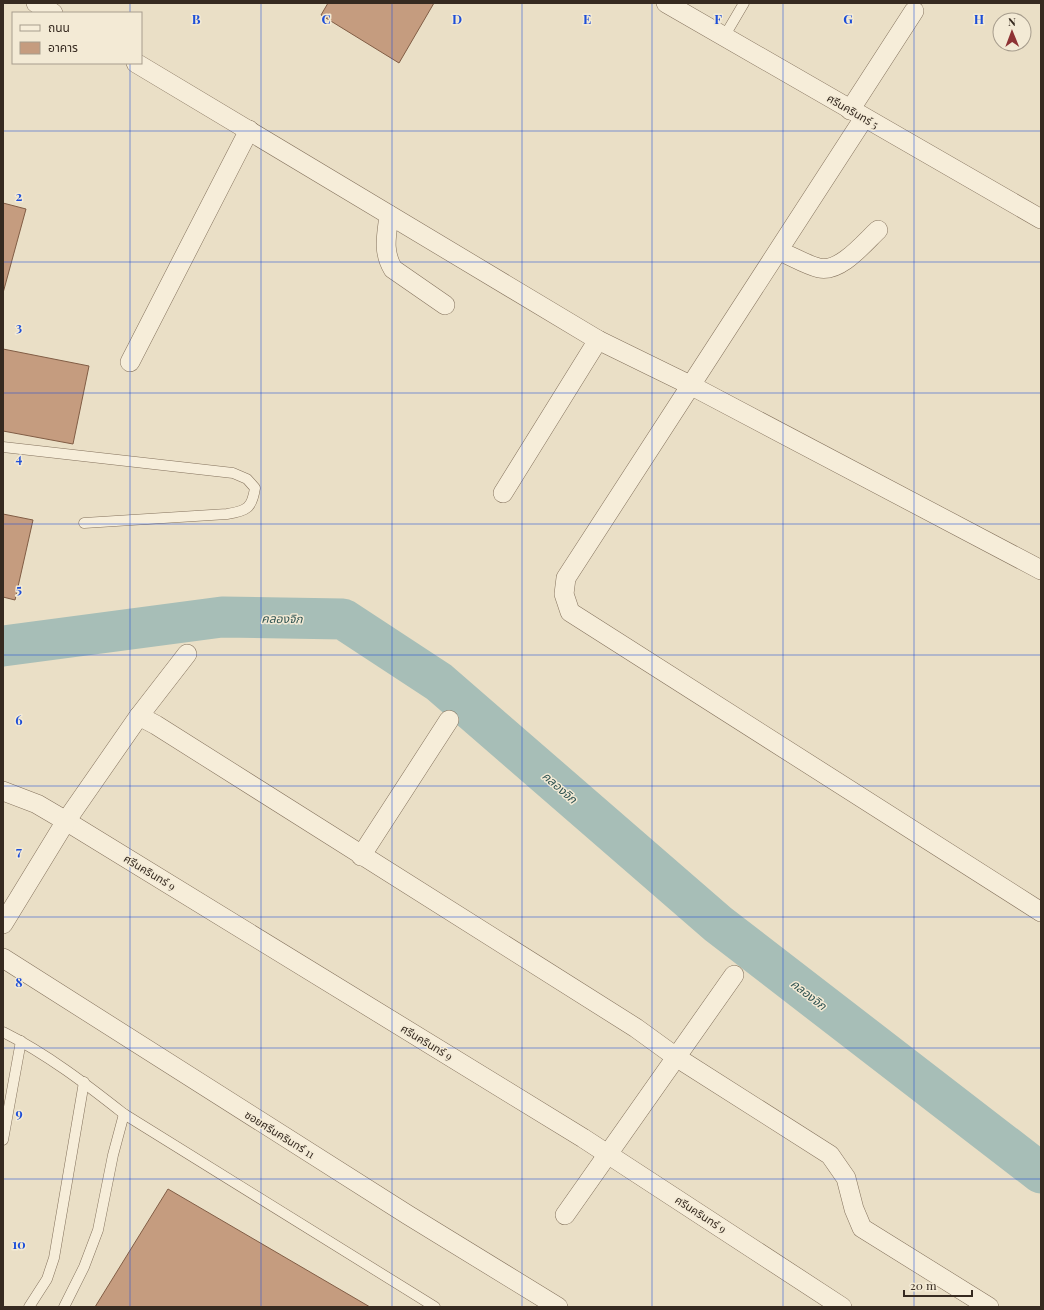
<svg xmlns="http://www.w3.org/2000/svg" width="1044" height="1310" viewBox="0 0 1044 1310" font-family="'Playfair Display','Noto Sans Thai',serif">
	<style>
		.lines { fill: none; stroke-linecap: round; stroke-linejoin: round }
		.river { stroke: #a7beb7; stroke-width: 41 }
		.building { fill: #c59c7f; stroke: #815d45 }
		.service-casing { stroke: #84725d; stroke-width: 11 }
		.minor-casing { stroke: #84725d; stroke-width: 20 }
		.service { stroke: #f6edd9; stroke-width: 10 }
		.minor { stroke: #f6edd9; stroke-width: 19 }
		.grid { fill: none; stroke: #1d4ed8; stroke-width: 1; stroke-opacity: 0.55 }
		.labels { text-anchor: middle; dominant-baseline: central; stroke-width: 3; stroke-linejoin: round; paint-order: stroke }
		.street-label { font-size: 11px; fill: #362a20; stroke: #f3ead5 }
		.water-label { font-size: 12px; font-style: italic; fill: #305452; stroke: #f3ead5 }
		.grid-label { font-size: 13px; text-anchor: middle; font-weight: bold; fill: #1d4ed8; stroke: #f3ead5; stroke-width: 3; stroke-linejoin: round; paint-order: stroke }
	</style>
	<rect width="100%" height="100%" fill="#eadfc6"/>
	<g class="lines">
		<!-- river -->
		<path class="river" d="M 3,646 L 222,617 L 343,619 L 439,682 L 718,924 L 1041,1173"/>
	</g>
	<!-- building -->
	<g class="building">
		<path d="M 328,3 L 434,3 L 399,63 L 321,15 Z"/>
		<path d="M 3,203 L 26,209 L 3,293 Z"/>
		<path d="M 3,349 L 89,366 L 73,444 L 3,431 Z"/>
		<path d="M 3,514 L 33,520 L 15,600 L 3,597 Z"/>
		<path d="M 168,1189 L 370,1307 L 95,1307 Z"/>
	</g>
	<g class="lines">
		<!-- service casing -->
		<g class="service-casing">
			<g id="service">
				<path d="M 724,37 L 744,3"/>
				<path d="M 3,447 L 233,473 L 247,479 L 255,488 C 252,508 247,511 227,514 L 84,523"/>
				<path d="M 3,1032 C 47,1054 86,1084 124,1114 L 435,1307"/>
				<path d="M 3,1140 L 21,1041"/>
				<path d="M 29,1307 L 47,1279 L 54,1258 L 84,1082"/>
				<path d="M 64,1307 L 84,1267 L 98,1230 L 113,1155 L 124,1114"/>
			</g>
		</g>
		<!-- minor casing -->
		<g class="minor-casing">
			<g id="minor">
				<path d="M 36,3 L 53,13"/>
				<path d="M 666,3 L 1041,219"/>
				<path d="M 136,63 L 598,340 L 692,386 L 1041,570"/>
				<path d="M 850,110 L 914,11"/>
				<path d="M 864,118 L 566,578 L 564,594 L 570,612 L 1041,912"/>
				<path d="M 389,215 C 387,234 382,251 393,269 L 445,305"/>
				<path d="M 779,251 C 792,256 806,265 819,268 C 840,273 864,243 878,230"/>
				<path d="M 130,362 L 249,130"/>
				<path d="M 503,493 L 598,340"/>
				<path d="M 139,716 L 156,725 L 636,1028 L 676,1057 L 830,1155 L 846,1178 L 854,1209 L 862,1228 L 989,1307"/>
				<path d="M 3,791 L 37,804 L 66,821 L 583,1138 L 842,1307"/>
				<path d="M 361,856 L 449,720"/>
				<path d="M 3,924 L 66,821 L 139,716 L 187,654"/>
				<path d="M 3,958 L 408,1215 L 558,1307"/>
				<path d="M 565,1215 L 734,975"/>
			</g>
		</g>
		<!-- service -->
		<use href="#service" class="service"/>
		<!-- minor -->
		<use href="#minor" class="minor"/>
	</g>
	<!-- grid -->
	<path class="grid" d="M 130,3 L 130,13M 261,3 L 261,1307M 392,3 L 392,1307M 522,3 L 522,1307M 652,3 L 652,1307M 783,3 L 783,1307M 914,3 L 914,1307M 130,63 L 130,1307M 3,131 L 1041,131M 3,262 L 1041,262M 3,393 L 1041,393M 3,524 L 1041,524M 3,655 L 1041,655M 3,786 L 1041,786M 3,917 L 1041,917M 3,1048 L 1041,1048M 3,1179 L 1041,1179"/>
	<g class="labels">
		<!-- street labels -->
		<g class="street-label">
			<text transform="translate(853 111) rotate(30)">ศรีนครินทร์ 5</text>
			<text transform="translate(150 872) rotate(31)">ศรีนครินทร์ 9</text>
			<text transform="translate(427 1042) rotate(31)">ศรีนครินทร์ 9</text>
			<text transform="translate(280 1134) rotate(32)">ซอยศรีนครินทร์ 11</text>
			<text transform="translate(701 1214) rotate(33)">ศรีนครินทร์ 9</text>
		</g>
		<!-- water labels -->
		<g class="water-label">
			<text transform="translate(282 618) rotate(1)">คลองจิก</text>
			<text transform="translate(560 787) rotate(41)">คลองจิก</text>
			<text transform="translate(809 994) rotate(38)">คลองจิก</text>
		</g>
	</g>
	<g class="grid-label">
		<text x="196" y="24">B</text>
		<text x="326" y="24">C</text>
		<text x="457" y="24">D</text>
		<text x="587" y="24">E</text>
		<text x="718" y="24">F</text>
		<text x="848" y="24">G</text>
		<text x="979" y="24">H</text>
		<text x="19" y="201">2</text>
		<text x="19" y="332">3</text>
		<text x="19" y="463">4</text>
		<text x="19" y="594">5</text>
		<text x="19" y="725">6</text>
		<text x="19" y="856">7</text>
		<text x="19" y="987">8</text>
		<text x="19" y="1118">9</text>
		<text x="19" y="1249">10</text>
	</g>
	<!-- border -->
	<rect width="1044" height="1310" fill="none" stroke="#362a20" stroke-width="8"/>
	<!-- legend -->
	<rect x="12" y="12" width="130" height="52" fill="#f3ead5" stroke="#a79d8d"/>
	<rect x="20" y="25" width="20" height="6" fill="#f6edd9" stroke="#a79d8d"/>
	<text x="48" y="32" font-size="12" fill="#362a20">ถนน</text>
	<rect x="20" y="42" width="20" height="12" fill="#c59c7f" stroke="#a79d8d"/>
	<text x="48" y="52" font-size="12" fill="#362a20">อาคาร</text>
	<!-- north arrow -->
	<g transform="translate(1012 32) rotate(359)"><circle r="19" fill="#f3ead5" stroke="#a79d8d"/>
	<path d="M0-3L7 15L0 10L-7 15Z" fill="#8e3234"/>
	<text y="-6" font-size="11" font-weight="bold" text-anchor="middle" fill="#362a20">N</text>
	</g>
	<!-- scale -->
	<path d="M904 1290v6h68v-6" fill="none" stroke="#362a20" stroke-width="2"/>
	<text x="910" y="1290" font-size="12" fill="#362a20" stroke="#f3ead5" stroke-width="3" paint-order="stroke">20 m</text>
</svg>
